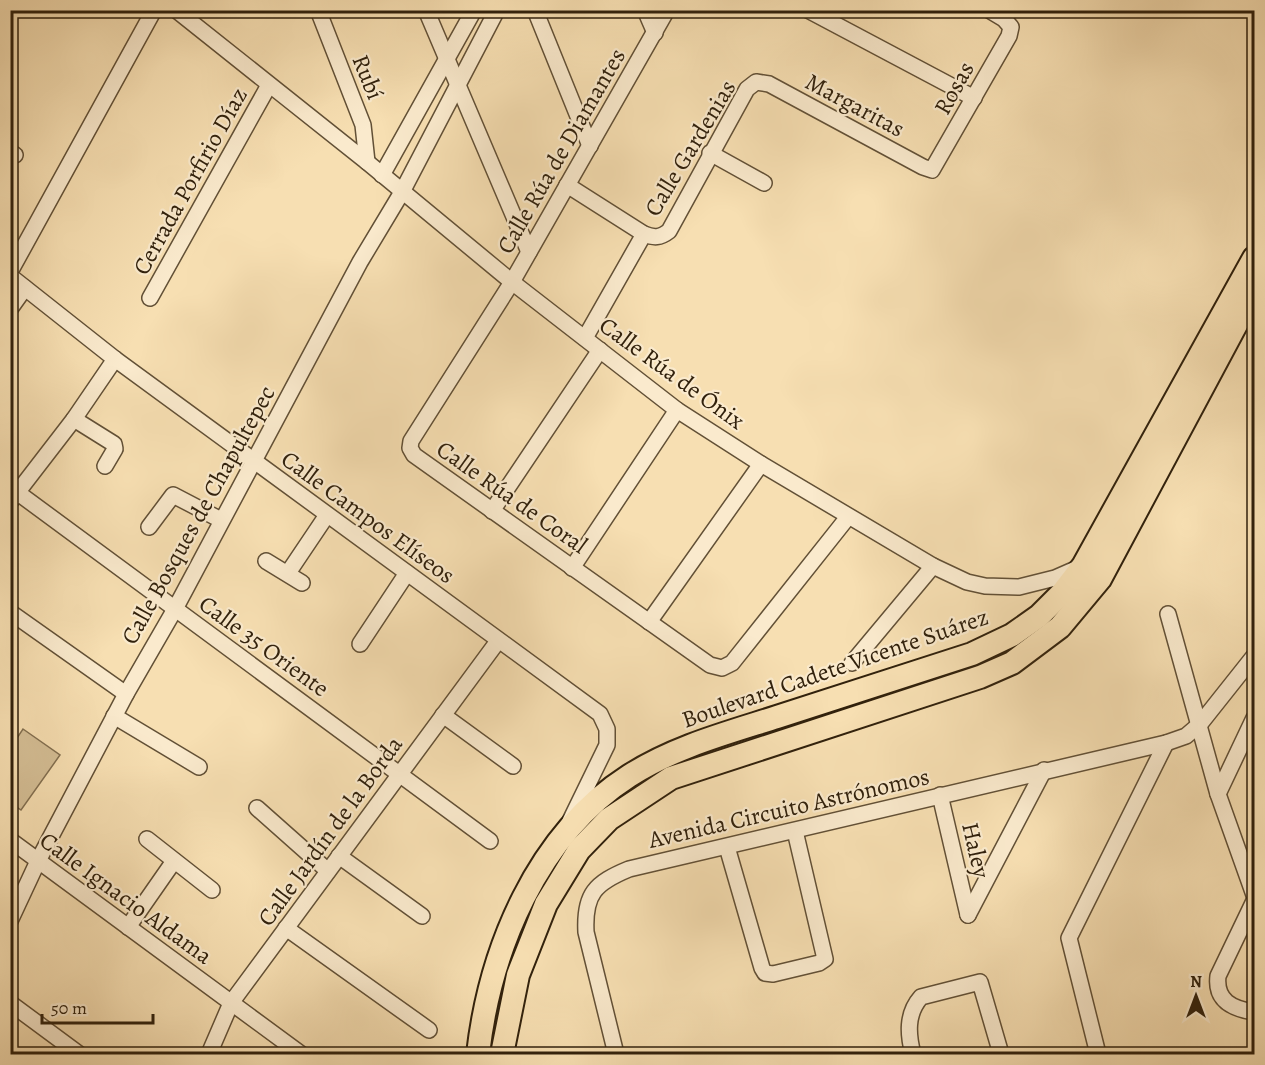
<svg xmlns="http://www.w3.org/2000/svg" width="1265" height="1065" viewBox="0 0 1265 1065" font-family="Alegreya,serif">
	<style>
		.green { fill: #d5bf96; stroke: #837051; stroke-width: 1.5 }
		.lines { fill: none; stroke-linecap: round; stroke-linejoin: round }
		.minor-casing { stroke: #625036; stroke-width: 18 }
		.primary-casing { stroke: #31210c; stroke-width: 26 }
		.minor { stroke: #faeacd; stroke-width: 15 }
		.primary { stroke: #f7dfb2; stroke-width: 22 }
		.labels { text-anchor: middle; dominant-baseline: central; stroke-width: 4.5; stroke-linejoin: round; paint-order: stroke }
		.street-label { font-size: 24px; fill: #31210c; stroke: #faeacd }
	</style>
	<rect width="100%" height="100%" fill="#f7dfb2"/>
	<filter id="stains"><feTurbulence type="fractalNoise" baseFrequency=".00333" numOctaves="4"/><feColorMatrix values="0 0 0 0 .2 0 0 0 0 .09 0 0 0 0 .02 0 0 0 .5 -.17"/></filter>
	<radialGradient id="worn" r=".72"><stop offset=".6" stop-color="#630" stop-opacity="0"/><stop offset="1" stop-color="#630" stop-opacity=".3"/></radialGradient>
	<!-- green -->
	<path class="green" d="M 23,729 L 60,755 L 21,810 L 11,803 L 11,747 Z"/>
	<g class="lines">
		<!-- minor casing -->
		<g class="minor-casing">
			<g id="minor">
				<path d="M 176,10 L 367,162 L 512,282 L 677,410 L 761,464 L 933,566 L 967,582 L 985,586 L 1019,587 L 1055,578 L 1080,567"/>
				<path d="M 318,10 L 363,125 L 367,162"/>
				<path d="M 426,10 L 529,252"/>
				<path d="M 535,10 L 590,146"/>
				<path d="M 645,10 L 655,33"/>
				<path d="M 667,10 L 512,282 L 411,441 L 410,448 L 414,455 L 710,665 L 722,668 L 732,663 L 848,517"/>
				<path d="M 808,10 L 974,98"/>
				<path d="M 10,152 L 15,155"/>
				<path d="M 710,153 L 764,183"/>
				<path d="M 382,175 L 474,10"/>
				<path d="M 567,185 L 644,234 C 654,238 660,238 669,231 L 747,89 L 756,82 L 769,84 L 923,167 L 932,170 L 1009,36 L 1011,27 L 1004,19 L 989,10"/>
				<path d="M 10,272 L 154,10"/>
				<path d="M 10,276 L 115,359 L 600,714 L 607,729 L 607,745 L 570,821"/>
				<path d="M 150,298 L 269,85"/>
				<path d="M 10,309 L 25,288"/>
				<path d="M 585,338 L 644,234"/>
				<path d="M 74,419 L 114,444 L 115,449 L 105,466"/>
				<path d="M 10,487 L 490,841"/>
				<path d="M 10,502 L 74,419 L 115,359"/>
				<path d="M 492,511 L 600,350"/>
				<path d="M 149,527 L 173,495 L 221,520"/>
				<path d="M 266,561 L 302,583"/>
				<path d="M 572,568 L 677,410"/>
				<path d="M 288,573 L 327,515"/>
				<path d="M 10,612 L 126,694"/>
				<path d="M 1168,614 L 1218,794 L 1254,895"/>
				<path d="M 649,622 L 761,464"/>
				<path d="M 360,644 L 407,573"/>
				<path d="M 852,663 L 933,566"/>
				<path d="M 443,715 L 513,766"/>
				<path d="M 114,716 L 199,767"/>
				<path d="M 1218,794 L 1254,718"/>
				<path d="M 940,795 L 968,915"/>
				<path d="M 257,808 L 328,871"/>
				<path d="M 147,839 L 212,890"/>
				<path d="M 10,840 L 301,1054"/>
				<path d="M 727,847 L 762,968 L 765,973 L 773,974 L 819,963 L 825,959 L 795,831"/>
				<path d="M 339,856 L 422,916"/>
				<path d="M 1254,901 L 1218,976 C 1215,1001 1233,1009 1254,1012"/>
				<path d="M 968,915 L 1044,770"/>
				<path d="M 10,921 L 38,861 L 126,694 L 175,609 L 360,262 L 402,192 L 497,10"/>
				<path d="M 128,927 L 174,861"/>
				<path d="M 286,928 L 429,1030"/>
				<path d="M 10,1003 L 79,1054"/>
				<path d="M 209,1054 L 231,1003 L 498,641"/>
				<path d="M 616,1054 L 586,932 C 584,894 595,883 629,869 L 1166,743 L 1186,736 L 1200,724 L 1254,656"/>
				<path d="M 913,1054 C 908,1035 906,1014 921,997 L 980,982 L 1001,1054"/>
				<path d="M 1098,1054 L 1069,938 L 1166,743"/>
			</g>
		</g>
		<!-- primary casing -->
		<g class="primary-casing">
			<g id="primary">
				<path d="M 478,1054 C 490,949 537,835 629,776 C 674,747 727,733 777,717 C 842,696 907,675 972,654 L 1012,635 L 1039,616 L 1063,592 L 1083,566 L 1254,258"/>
				<path d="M 502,1054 L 518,975 L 546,904 L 579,850 L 609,819 L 671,778 L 980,677 L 1012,663 L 1060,627 L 1100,579 L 1254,291"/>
			</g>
		</g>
		<!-- minor -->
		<use href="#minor" class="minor"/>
		<!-- primary -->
		<use href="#primary" class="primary"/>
	</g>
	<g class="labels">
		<!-- street labels -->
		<g class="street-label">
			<text transform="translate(368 77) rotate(68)">Rubí</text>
			<text transform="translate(954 88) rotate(-61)">Rosas</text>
			<text transform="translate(855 105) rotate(28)">Margaritas</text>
			<text transform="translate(690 148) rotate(-59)">Calle Gardenias</text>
			<text transform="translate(561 151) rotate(-60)">Calle Rúa de Diamantes</text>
			<text transform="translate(190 181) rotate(-61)">Cerrada Porfirio Díaz</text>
			<text transform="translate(672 373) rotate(36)">Calle Rúa de Ónix</text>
			<text transform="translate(512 497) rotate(35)">Calle Rúa de Coral</text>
			<text transform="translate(198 515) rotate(-61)">Calle Bosques de Chapultepec</text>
			<text transform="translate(368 517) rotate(36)">Calle Campos Elíseos</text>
			<text transform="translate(264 646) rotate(36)">Calle 35 Oriente</text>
			<text transform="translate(835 668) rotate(-19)">Boulevard Cadete Vicente Suárez</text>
			<text transform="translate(789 808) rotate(-13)">Avenida Circuito Astrónomos</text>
			<text transform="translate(330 831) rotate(-54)">Calle Jardín de la Borda</text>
			<text transform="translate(976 850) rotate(77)">Haley</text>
			<text transform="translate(126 898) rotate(36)">Calle Ignacio Aldama</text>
		</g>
	</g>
	<!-- margin -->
	<rect width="1265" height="1065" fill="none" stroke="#f7dfb2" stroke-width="36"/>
	<rect x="12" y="12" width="1241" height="1041" fill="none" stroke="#31210c" stroke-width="3"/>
	<rect x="18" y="18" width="1229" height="1029" fill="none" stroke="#31210c" stroke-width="1.5"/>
	<!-- north arrow -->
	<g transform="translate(1196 996)" stroke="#faeacd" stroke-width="4.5" paint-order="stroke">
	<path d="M0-4.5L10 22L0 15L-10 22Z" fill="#31210c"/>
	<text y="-9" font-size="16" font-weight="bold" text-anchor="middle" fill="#31210c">N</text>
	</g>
	<!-- scale -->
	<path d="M42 1014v9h111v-9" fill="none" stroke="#31210c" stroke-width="3"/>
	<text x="51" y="1014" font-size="18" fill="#31210c" stroke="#faeacd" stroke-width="4.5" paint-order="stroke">50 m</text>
	<rect width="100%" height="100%" filter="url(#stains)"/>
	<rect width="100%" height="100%" fill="url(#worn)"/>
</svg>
